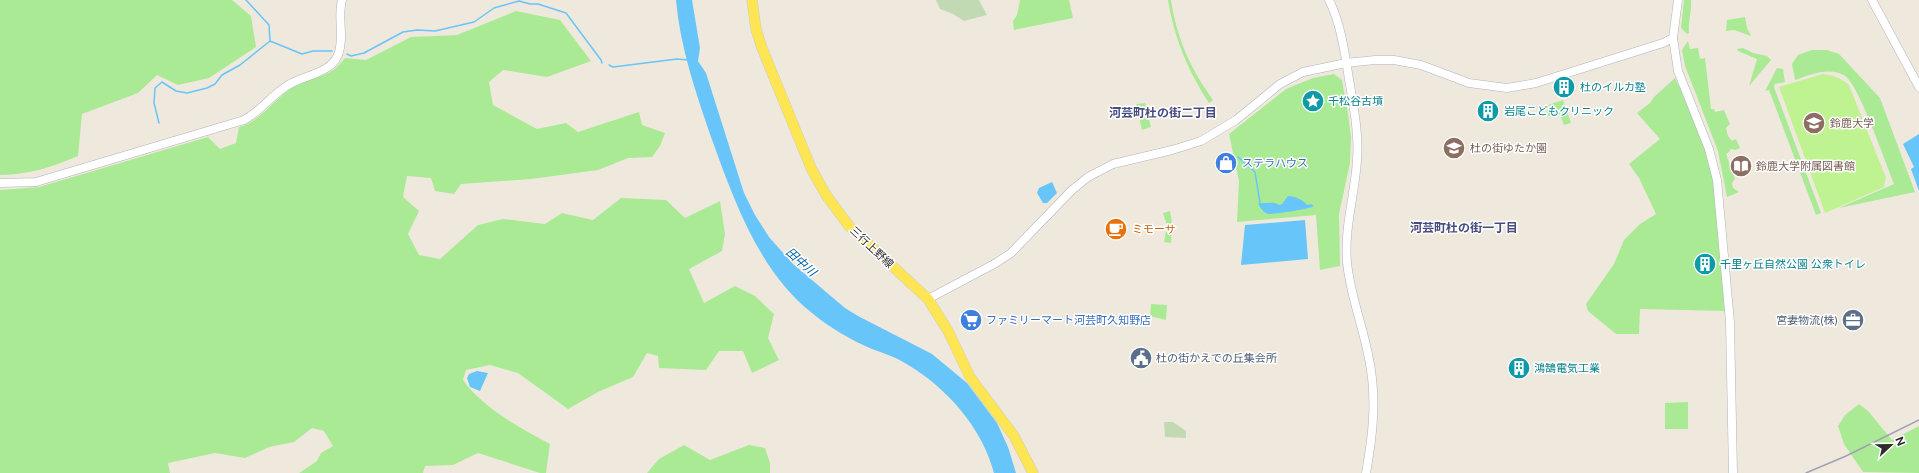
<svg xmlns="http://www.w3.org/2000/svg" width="1919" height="473" viewBox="0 0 1919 473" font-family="'Public Sans','Noto Sans JP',sans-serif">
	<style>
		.green { fill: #aaea95 }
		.cemetery { fill: #c2dab3 }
		.pitch { fill: #bff290 }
		.water { fill: #68c5f9 }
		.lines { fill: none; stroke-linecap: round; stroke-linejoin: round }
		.stream { stroke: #68c5f9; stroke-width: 1.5 }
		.minor-casing { stroke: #b1b2c1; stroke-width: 9 }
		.major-casing { stroke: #ccc; stroke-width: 11 }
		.minor { stroke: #fff; stroke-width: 8 }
		.major { stroke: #fde554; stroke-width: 10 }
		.rail { stroke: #9fa0b8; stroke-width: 1.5 }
		.labels { text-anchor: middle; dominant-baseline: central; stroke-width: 3; stroke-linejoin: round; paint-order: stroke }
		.culture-label { font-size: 11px; fill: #0d838f; stroke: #fff; text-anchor: start }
		.education-label { font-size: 11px; fill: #785e54; stroke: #fff; text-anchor: start }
		.shop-label { font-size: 11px; fill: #366cbe; stroke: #fff; text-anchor: start }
		.food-label { font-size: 11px; fill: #c56008; stroke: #fff; text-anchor: start }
		.street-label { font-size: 11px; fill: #2c2c2c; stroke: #fff }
		.service-label { font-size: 11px; fill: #4e5e75; stroke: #fff; text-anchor: end }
		.neighbourhood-label { font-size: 12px; font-weight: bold; fill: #484d81; stroke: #fff }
		.water-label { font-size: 12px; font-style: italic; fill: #0261aa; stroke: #fff }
	</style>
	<rect width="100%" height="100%" fill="#efe9dd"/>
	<!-- green -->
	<g class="green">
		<path d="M 0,0 L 232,0 L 251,16 L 256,47 L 209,78 L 178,85 L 157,75 L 138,93 L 82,114 L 78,156 C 49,168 31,174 0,175 Z"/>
		<path d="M 1020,0 L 1069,0 L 1073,18 L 1014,30 L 1013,21 L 1017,15 Z"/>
		<path d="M 1168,0 L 1171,0 C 1177,39 1190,68 1213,100 L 1209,103 C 1188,71 1174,38 1168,0 Z"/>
		<path d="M 1684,0 L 1691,0 C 1692,11 1688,21 1689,33 L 1687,34 L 1681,28 Z"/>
		<path d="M 516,11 L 560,20 L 591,61 L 547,77 L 503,70 L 489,82 L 493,105 L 537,129 L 566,123 L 578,132 L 639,112 L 642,125 L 665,133 L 660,146 L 652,157 L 628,158 L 598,170 L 531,179 L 461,184 L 454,194 L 435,191 L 431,178 L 407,176 L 403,197 L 419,211 L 408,234 L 419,255 L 440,259 L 478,225 L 503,219 L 545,224 L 562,213 L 593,220 L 621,198 L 666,200 L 685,218 L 720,201 L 725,234 L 722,251 L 689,269 L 704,303 L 735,286 L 755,296 L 774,314 L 768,338 L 779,360 L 752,373 L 743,351 L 719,351 L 706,370 L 659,368 L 658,356 L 647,353 L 633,377 L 598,392 L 568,409 L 518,373 L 490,365 L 466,370 L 463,380 C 483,408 520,428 550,444 L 546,473 L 540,473 L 478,453 L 453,465 L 425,466 L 423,473 L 299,473 L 317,461 L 321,453 L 333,446 L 324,431 L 312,428 L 294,442 L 269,447 L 245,458 L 215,453 L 168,463 L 170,473 L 0,473 L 0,190 L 39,187 L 208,137 L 220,149 L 236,143 L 239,127 C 262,121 275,97 295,86 C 316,76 330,78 345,58 L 366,60 L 411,37 L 457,35 Z"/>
		<path d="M 1745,17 L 1747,28 L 1751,36 L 1734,30 L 1726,31 L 1727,20 Z"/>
		<path d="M 1688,41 L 1690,49 L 1698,48 L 1700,59 L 1705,58 L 1711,109 L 1714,109 L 1715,112 L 1724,110 L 1730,124 L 1726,128 L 1728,136 L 1732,141 L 1736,139 L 1740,148 L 1735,150 L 1731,149 L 1729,152 L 1726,154 L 1735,179 L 1732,183 C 1732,189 1735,189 1739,192 L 1727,197 L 1718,151 L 1685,66 L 1682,50 Z"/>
		<path d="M 1743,48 L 1753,53 L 1767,56 L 1771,60 L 1749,86 L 1757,59 L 1738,51 L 1737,49 Z"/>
		<path d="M 1812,50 L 1827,50 L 1839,54 L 1880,98 L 1915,192 L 1839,208 L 1894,184 C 1886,164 1859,85 1845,76 C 1830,66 1810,75 1795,80 L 1792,64 L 1798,55 Z"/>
		<path d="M 1777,68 L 1783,69 L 1785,82 L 1775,84 L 1774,87 L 1821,213 L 1816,215 L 1769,90 L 1765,91 Z"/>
		<path d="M 1334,74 L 1342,80 L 1348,114 L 1351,137 L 1350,163 L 1339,214 L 1340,266 L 1320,270 L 1316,215 L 1237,222 L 1239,181 L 1229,134 L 1286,89 L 1313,78 Z"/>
		<path d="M 1675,78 C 1691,110 1705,144 1714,178 L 1726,311 L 1640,309 L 1639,334 L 1616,334 L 1588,311 L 1586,304 L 1614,264 L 1624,240 L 1640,224 L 1656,214 L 1639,178 L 1629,164 L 1660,139 L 1637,113 L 1650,103 L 1654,97 Z"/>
		<path d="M 1563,100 L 1571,123 L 1564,125 L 1560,115 L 1548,116 L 1546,109 L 1548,105 Z"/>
		<path d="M 1145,103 L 1151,127 L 1142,130 L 1136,104 Z"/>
		<path d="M 1170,211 L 1172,223 L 1171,243 L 1164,242 L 1167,225 L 1163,213 Z"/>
		<path d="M 1151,304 L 1167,305 L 1166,320 L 1150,316 Z"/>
		<path d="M 1688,402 L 1688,429 L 1665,429 L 1665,403 Z"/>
		<path d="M 1859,404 L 1868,411 L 1892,440 L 1919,426 L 1919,473 L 1863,472 L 1844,444 L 1838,426 L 1845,415 Z"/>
		<path d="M 684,445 L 710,460 L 749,445 L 765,448 L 770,463 L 770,473 L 647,473 L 659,459 Z"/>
	</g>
	<!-- cemetery -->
	<g class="cemetery">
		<path d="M 936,0 L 979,0 L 987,15 L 964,21 L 953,14 L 940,9 Z"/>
		<path d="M 1164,422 L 1173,422 L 1186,431 L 1186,438 L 1165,437 Z"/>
	</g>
	<!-- pitch -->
	<path class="pitch" d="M 1823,74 C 1833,75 1841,78 1849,85 L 1886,178 L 1884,187 L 1825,213 L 1779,87 Z"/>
	<!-- water -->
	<g class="water">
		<path d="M 676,0 L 692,0 L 700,48 L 698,61 L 706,73 L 744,193 L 755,215 L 769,237 L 793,264 L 845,308 L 858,316 L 932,354 L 967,383 L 997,423 L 1008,447 L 1016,473 L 994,473 C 982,427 946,387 905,363 C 895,357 883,353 872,349 C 851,340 830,328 812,313 C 758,270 734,200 711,137 C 696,93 680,47 676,0 Z"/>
		<path d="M 1919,134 L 1919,191 L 1911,169 L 1914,167 L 1903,144 Z"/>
		<path d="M 1052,182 L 1057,193 L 1047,203 L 1043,203 L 1037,193 L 1039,188 Z"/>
		<path d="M 1288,196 C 1294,196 1304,200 1307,205 L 1311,204 L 1314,206 C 1310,209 1275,214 1269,214 C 1264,213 1260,208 1258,203 C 1264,204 1273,201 1279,205 L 1282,204 Z"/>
		<path d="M 1305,220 L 1308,259 L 1241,265 L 1245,225 Z"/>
		<path d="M 477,371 L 488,373 L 480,391 L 470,387 L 467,378 L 469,374 Z"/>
	</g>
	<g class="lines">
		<!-- stream -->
		<g class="stream">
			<path d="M 246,0 L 269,25 L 270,41 L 302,54 L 313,51 L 332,51"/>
			<path d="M 347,54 L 351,56 L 364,53 L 403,32 L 417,30 L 435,31 L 474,22 L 494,8 L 519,1 L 530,4 L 538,4 L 566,13 L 601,60 L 602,63"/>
			<path d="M 609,65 L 613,67 L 677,59 L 688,60"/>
			<path d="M 159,123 L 154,103 L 155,88 L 162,82 L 176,91 L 187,93 L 207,88 L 215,84 L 222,75 L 240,65 L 270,41"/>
			<path d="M 1238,157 L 1255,172 L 1260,203"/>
		</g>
		<!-- minor casing -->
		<g class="minor-casing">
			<g id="minor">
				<path d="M 1329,0 C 1342,26 1345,56 1350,85 C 1354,109 1359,135 1357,160 C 1355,194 1344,228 1347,262 C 1350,295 1363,326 1369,359 C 1377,397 1373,435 1366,473"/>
				<path d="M 1678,0 L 1673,38 L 1678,71 L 1709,149 L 1717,180 L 1730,322 L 1733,473"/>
				<path d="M 1872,0 L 1919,87"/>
				<path d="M 0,183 L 36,182 L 244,120 C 261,111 272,94 290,84 C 305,75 331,73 338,55 C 345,37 337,18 342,0"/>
				<path d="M 928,299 L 996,263 L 1011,253 L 1072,190 L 1088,177 L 1113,164 L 1172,150 L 1201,141 L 1236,120 L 1280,84 L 1303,72 L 1346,63 L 1375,60 L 1394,60 L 1421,65 L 1469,83 L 1507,88 L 1536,83 L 1663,43 L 1673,38"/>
			</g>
		</g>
		<!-- major casing -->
		<g class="major-casing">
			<path id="major" d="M 752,0 L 756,29 L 762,48 L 811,168 L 826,195 L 849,226 L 928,299 L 948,331 L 970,377 L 1014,436 L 1033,473"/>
		</g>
		<!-- minor -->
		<use href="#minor" class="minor"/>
		<!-- major -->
		<use href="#major" class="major"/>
		<!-- rail -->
		<path class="rail" d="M 1806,473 L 1846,456 L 1919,420"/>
	</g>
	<!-- icons -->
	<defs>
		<g id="building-disc" transform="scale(1.15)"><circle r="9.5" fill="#0f9aa8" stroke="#fff"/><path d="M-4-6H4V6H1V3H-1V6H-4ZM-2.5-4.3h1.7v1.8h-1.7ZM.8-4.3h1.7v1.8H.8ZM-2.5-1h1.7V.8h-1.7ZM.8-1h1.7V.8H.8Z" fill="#fff"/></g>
		<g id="sight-disc" transform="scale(1.15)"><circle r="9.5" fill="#0f9aa8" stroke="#fff"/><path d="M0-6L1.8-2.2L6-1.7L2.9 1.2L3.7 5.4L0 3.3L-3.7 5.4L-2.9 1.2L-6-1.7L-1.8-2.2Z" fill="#fff"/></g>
		<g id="university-disc" transform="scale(1.15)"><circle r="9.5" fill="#8d6e63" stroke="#fff"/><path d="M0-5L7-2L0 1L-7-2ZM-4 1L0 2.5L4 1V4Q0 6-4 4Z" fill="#fff"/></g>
		<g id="school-disc" transform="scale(1.15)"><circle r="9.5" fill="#8d6e63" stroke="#fff"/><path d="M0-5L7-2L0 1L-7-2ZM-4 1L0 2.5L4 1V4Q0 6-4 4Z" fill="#fff"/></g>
		<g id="shop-disc" transform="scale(1.15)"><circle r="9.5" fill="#3f7fe0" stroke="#fff"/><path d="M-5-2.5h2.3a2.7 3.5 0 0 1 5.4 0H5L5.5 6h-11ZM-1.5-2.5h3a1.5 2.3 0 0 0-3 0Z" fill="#fff"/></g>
		<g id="library-disc" transform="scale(1.15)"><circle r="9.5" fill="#8d6e63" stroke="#fff"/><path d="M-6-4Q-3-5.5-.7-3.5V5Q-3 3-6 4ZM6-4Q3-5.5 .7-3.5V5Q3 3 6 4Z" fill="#fff"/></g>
		<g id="cafe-disc" transform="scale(1.15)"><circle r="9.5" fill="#e8710a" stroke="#fff"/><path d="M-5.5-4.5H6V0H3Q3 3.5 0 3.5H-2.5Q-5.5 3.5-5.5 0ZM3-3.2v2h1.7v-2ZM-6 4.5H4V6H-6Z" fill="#fff"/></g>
		<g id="supermarket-disc" transform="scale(1.15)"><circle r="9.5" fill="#3f7fe0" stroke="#fff"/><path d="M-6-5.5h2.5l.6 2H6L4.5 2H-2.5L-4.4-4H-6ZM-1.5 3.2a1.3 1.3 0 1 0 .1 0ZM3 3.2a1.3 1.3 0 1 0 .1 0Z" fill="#fff"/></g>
		<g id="office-disc" transform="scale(1.15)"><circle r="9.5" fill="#5c6f8a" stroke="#fff"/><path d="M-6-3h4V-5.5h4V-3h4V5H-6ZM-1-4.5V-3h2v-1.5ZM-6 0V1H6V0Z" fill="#fff"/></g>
		<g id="civic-disc" transform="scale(1.15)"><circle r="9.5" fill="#5c6f8a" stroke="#fff"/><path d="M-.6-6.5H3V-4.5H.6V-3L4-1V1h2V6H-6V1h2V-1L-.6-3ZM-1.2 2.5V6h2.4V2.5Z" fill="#fff"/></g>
	</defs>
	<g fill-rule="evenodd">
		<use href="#building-disc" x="1564" y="87"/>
		<use href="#sight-disc" x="1313" y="101"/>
		<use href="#building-disc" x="1488" y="111"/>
		<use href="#university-disc" x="1814" y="123"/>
		<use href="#school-disc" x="1454" y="148"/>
		<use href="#shop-disc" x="1226" y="163"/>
		<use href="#library-disc" x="1741" y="166"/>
		<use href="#cafe-disc" x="1116" y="229"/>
		<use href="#building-disc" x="1705" y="264"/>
		<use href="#supermarket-disc" x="971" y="320"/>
		<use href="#office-disc" x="1853" y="320"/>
		<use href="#civic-disc" x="1141" y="358"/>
		<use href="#building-disc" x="1519" y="368"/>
	</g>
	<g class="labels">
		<!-- culture labels -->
		<g class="culture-label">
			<text x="1580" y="87">杜のイルカ塾</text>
			<text x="1328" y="101">千松谷古墳</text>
			<text x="1504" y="111">岩尾こどもクリニック</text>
			<text x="1720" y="264">千里ヶ丘自然公園 公衆トイレ</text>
			<text x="1534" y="368">鴻鵠電気工業</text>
		</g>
		<!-- education labels -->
		<g class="education-label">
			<text x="1830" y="123">鈴鹿大学</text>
			<text x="1470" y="148">杜の街ゆたか園</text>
			<text x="1756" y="166">鈴鹿大学附属図書館</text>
		</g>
		<!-- shop labels -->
		<g class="shop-label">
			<text x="1242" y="163">ステラハウス</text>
			<text x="986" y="320">ファミリーマート河芸町久知野店</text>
		</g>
		<!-- food labels -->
		<g class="food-label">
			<text x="1132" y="229">ミモーサ</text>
		</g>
		<!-- street labels -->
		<g class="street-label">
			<text transform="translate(872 247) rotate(43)">三行上野線</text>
		</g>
		<!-- service labels -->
		<g class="service-label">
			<text x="1838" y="320">宮妻物流(株)</text>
			<text x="1156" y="358" text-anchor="start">杜の街かえでの丘集会所</text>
		</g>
		<!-- neighbourhood labels -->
		<g class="neighbourhood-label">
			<text x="1163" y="113">河芸町杜の街二丁目</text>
			<text x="1464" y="228">河芸町杜の街一丁目</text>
		</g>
		<!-- water labels -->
		<g class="water-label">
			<text transform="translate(801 262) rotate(42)">田中川</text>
		</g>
	</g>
	<!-- north arrow -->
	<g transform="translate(1891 445) rotate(68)" stroke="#ffffff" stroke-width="3" paint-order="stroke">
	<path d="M0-3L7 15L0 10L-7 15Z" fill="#2c2c2c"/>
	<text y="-6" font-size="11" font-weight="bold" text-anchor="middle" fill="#2c2c2c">N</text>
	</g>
</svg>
